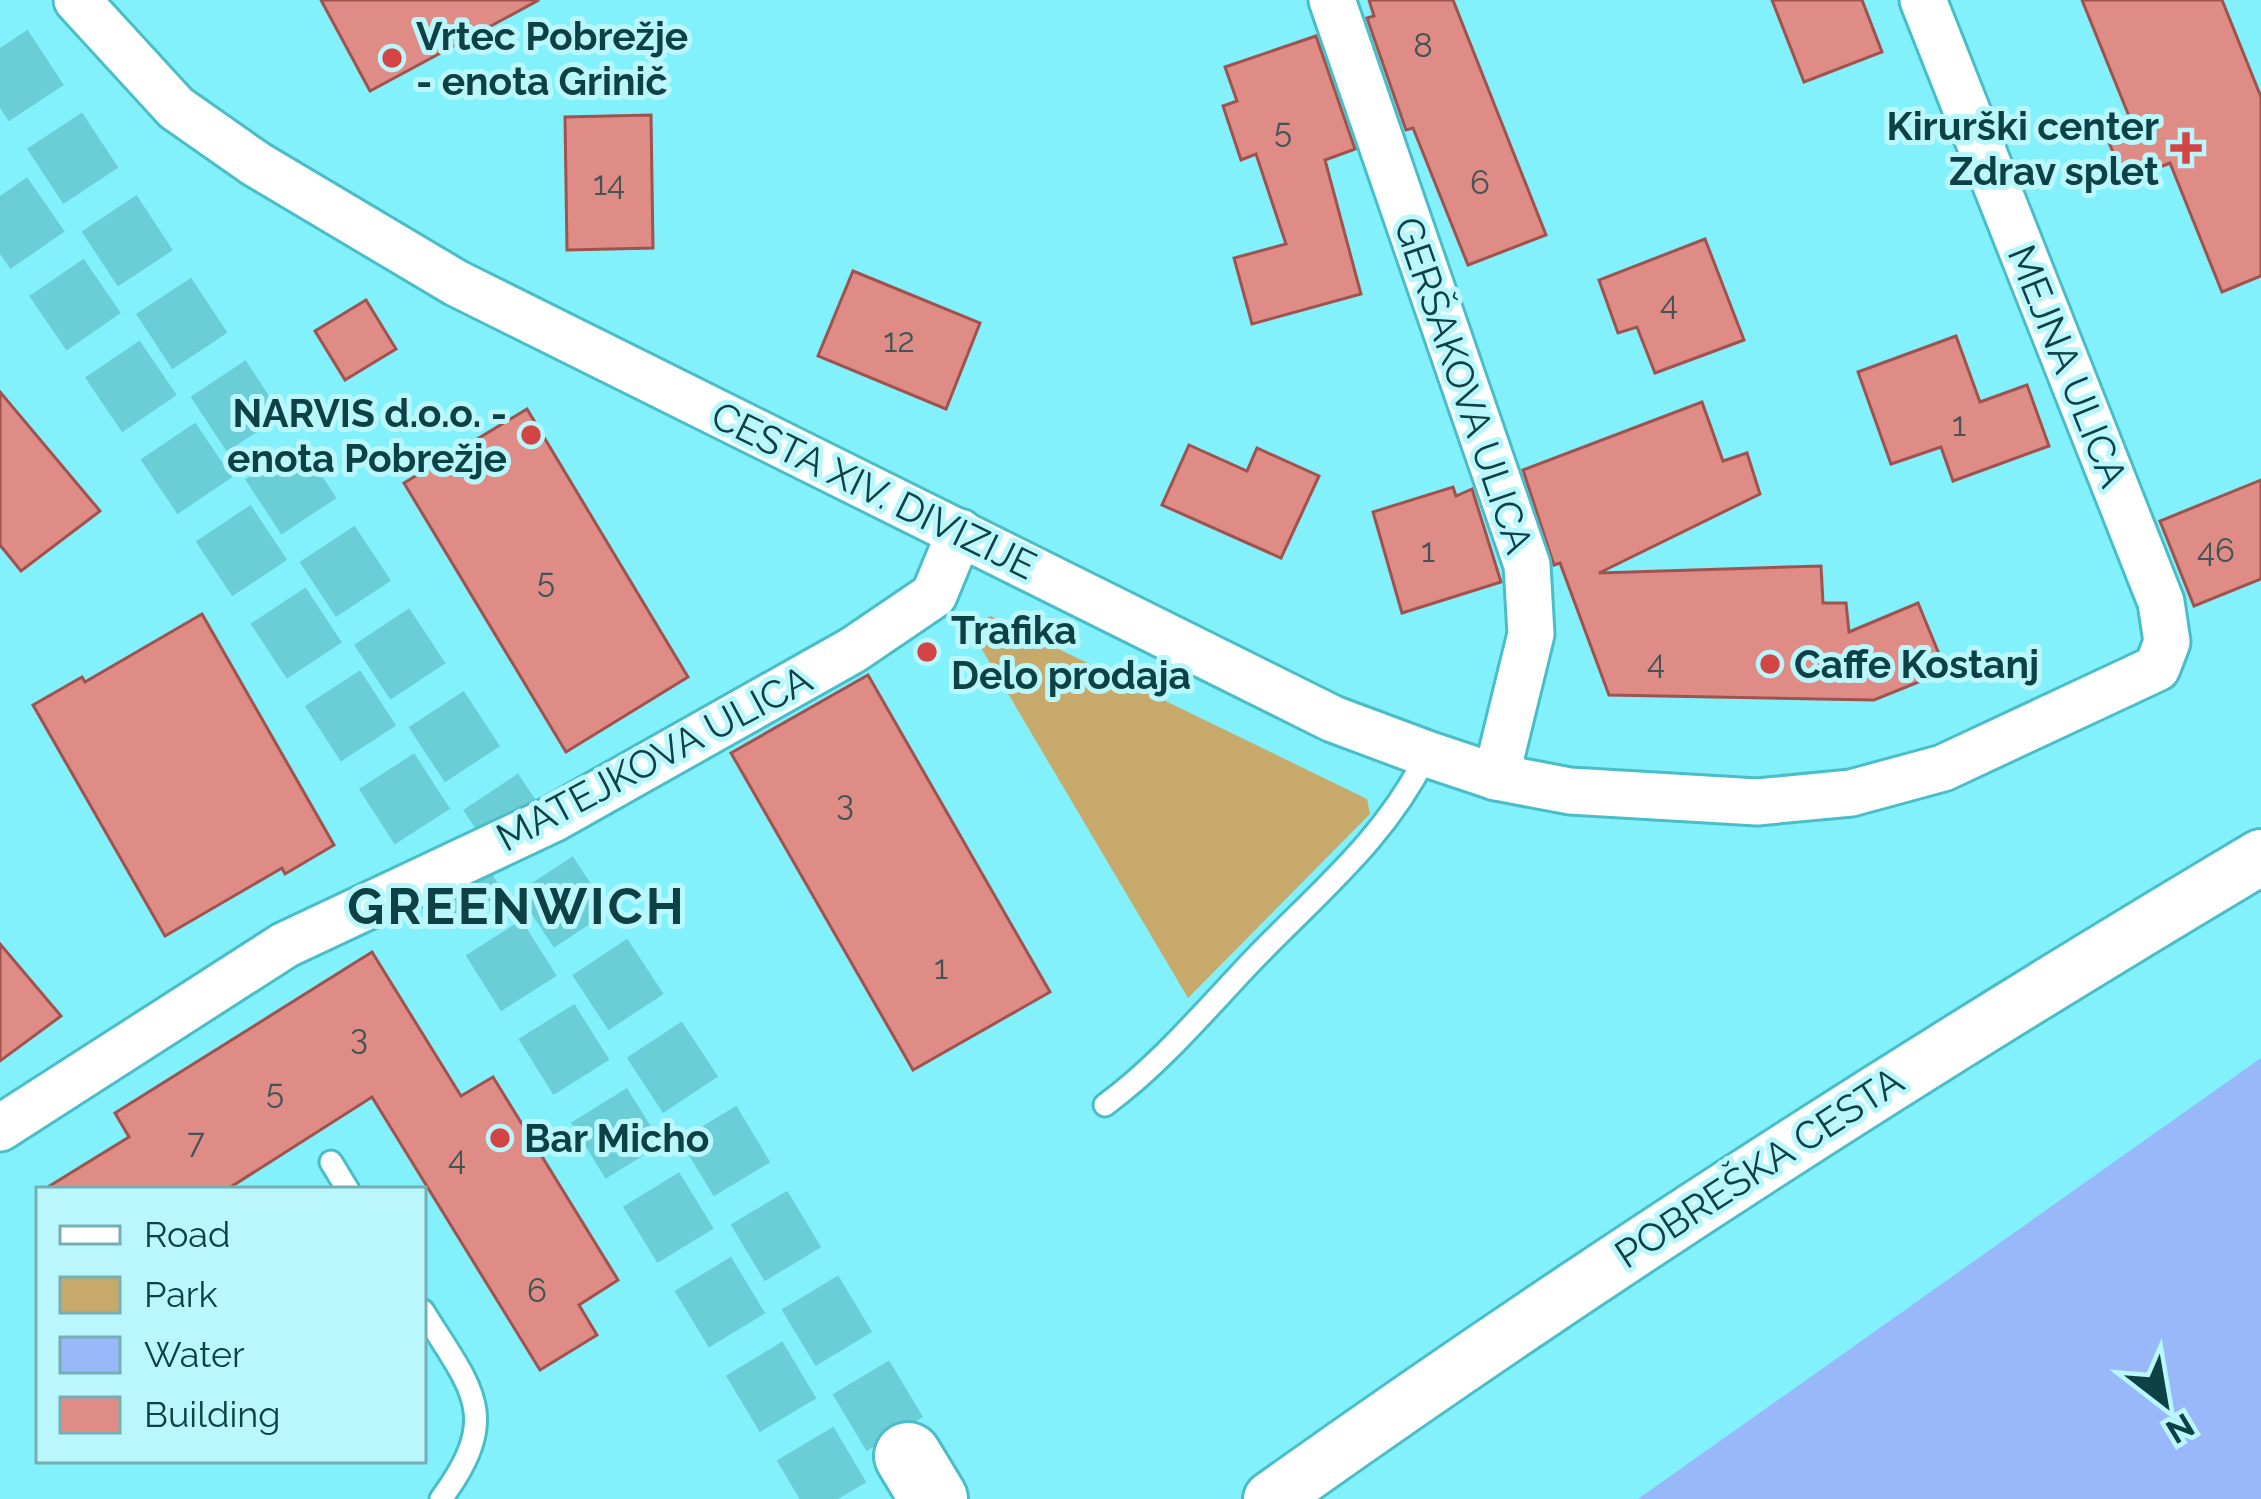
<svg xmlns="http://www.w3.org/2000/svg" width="2261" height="1499" viewBox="0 0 2261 1499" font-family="Raleway,sans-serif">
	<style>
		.green { fill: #c7a96c }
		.water { fill: #98b8f9 }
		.building { fill: #e08c86; stroke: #a0524e; stroke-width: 3 }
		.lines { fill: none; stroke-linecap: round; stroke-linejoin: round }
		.trunk-tunnel { stroke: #6bced7; stroke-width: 66; stroke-dasharray: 66 33; stroke-linecap: butt }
		.service-casing { stroke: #49bdc8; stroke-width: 27 }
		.minor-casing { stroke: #49bdc8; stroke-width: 51 }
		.tertiary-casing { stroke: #49bdc8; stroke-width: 60 }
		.trunk-casing { stroke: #49bdc8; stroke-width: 72 }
		.service { stroke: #fff; stroke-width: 21 }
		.minor { stroke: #fff; stroke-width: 45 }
		.tertiary { stroke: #fff; stroke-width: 54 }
		.trunk { stroke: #fff; stroke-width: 66 }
		.poi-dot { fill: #d34445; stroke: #b9f7fd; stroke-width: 4.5 }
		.labels { text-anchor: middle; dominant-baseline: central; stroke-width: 10; stroke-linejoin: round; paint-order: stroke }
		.number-label { font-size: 33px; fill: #425455 }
		.poi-label { font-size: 39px; font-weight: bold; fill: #0e4145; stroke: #b9f7fd; text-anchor: start }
		.street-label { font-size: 39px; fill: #0e4145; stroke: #b9f7fd }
		.district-label { font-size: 51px; font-weight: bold; letter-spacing: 3px; fill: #0e4145; stroke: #b9f7fd }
	</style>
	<rect width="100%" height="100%" fill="#82f1fc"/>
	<!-- green -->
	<path class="green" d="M 991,616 L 1367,799 L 1370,814 L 1188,998 L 968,626 Z"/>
	<!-- water -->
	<path class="water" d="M 2261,1058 L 2261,1499 L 1638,1499 Z"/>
	<!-- building -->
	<g class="building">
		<path d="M 321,0 L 539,0 L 370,91 Z"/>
		<path d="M 1369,0 L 1453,0 L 1546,235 L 1468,265 L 1413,128 L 1406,130 L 1367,18 L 1374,16 Z"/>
		<path d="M 1772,0 L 1862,0 L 1882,52 L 1804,82 Z"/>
		<path d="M 2082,0 L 2222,0 L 2261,97 L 2261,276 L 2222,292 L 2170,163 L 2125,181 L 2105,133 L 2131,121 Z"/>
		<path d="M 1316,36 L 1355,149 L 1325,160 L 1361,294 L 1252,324 L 1234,258 L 1286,244 L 1256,154 L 1241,160 L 1223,106 L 1237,101 L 1225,67 Z"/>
		<path d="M 651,115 L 653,248 L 567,250 L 565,117 Z"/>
		<path d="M 1705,239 L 1744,340 L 1655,373 L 1637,327 L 1618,333 L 1599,280 Z"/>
		<path d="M 853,271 L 980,323 L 946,409 L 818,356 Z"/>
		<path d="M 366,300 L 396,349 L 345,380 L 315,331 Z"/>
		<path d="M 1956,336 L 1980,402 L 2027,385 L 2049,446 L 1953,481 L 1941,447 L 1891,464 L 1858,372 Z"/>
		<path d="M 0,392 L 100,511 L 21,571 L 0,545 Z"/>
		<path d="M 1702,402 L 1723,461 L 1747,453 L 1760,494 L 1599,573 L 1821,566 L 1823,603 L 1846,603 L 1849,632 L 1918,603 L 1946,671 L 1874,700 L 1609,695 L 1560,563 L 1554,565 L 1523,470 Z"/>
		<path d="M 527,409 L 688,677 L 566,752 L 404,483 Z"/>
		<path d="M 1189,445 L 1247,471 L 1257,448 L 1319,476 L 1281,558 L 1162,505 Z"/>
		<path d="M 2261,480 L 2261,579 L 2194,606 L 2160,521 Z"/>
		<path d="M 1453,487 L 1456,496 L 1472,489 L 1501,582 L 1402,613 L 1373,512 Z"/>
		<path d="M 202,614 L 334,845 L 285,874 L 282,868 L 165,936 L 33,705 L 82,677 L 85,682 Z"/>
		<path d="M 868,675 L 1050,992 L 913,1070 L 731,753 Z"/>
		<path d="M 0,944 L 61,1016 L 0,1061 Z"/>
		<path d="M 372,952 L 461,1096 L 493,1077 L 618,1280 L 579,1305 L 597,1335 L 540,1370 L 372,1097 L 226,1190 L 43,1190 L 129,1137 L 115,1113 Z"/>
	</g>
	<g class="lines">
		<!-- trunk-tunnel -->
		<g class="trunk-tunnel">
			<path d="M 0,48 L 698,1106 L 908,1456"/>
			<path d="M 0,196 C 295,620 575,1055 838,1499"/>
		</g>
		<!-- service casing -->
		<g class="service-casing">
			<g id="service">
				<path d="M 1105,1105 C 1162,1063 1207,1008 1256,957 C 1320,891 1386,838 1427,754"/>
				<path d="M 331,1162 L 348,1190"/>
				<path d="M 423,1311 C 472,1390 503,1415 441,1499"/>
			</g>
		</g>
		<!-- minor casing -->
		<g class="minor-casing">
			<g id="minor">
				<path d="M 77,0 L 176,108 L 256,164 L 456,283 L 1333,719 L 1427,754 L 1496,777 L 1570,791 L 1757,802 L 1851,793 L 1943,768 L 2157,668 L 2167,642 L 2161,602 L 1923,0"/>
				<path d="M 1332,0 L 1527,565 L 1531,634 L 1496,777"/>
				<path d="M 0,1128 L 285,945 L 553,819 L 853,650 L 934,595 L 960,532"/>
			</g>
		</g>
		<!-- tertiary casing -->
		<g class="tertiary-casing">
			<path id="tertiary" d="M 1271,1499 C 1592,1270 1922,1059 2261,857"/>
		</g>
		<!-- trunk casing -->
		<g class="trunk-casing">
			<path id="trunk" d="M 908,1456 L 934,1499"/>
		</g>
		<!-- service -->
		<use href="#service" class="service"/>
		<!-- minor -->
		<use href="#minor" class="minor"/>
		<!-- tertiary -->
		<use href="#tertiary" class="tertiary"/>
		<!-- trunk -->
		<use href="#trunk" class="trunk"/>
	</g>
	<!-- markers -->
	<g class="poi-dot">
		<circle cx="392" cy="58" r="12"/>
		<path d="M2180 130h12v12h12v12h-12v12h-12v-12h-12v-12h12z"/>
		<circle cx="531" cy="435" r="12"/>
		<circle cx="927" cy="652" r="12"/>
		<circle cx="1770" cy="664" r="12"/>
		<circle cx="500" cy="1138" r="12"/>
	</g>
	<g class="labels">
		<!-- number labels -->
		<g class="number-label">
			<text x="1423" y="45">8</text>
			<text x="1283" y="130">5</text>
			<text x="1480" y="182">6</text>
			<text x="609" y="183">14</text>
			<text x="1669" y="303">4</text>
			<text x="899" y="340">12</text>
			<text x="1959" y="424">1</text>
			<text x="1428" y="550">1</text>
			<text x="2216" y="550">46</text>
			<text x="546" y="580">5</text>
			<text x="1656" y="662">4</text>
			<text x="845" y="803">3</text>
			<text x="941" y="967">1</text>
			<text x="359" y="1037">3</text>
			<text x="275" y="1091">5</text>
			<text x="196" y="1141">7</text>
			<text x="457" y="1158">4</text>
			<text x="537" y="1290">6</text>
		</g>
		<!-- poi labels -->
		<g class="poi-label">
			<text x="416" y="36">Vrtec Pobrežje<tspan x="416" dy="45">- enota Grinič</tspan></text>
			<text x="2159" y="126" text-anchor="end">Kirurški center<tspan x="2159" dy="45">Zdrav splet</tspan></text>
			<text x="507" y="413" text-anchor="end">NARVIS d.o.o. -<tspan x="507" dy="45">enota Pobrežje</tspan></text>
			<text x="951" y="630">Trafika<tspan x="951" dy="45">Delo prodaja</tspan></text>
			<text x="1794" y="664">Caffe Kostanj</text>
			<text x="524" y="1138">Bar Micho</text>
		</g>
		<!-- street labels -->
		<g class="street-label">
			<text transform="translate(2068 366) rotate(68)">MEJNA ULICA</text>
			<text transform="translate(1464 385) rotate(71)">GERŠAKOVA ULICA</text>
			<text transform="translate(874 490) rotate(26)">CESTA XIV. DIVIZIJE</text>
			<text transform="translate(654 758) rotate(-28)">MATEJKOVA ULICA</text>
			<text transform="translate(1759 1167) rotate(-33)">POBREŠKA CESTA</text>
		</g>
		<!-- district labels -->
		<g class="district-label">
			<text x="517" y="906">GREENWICH</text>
		</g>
	</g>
	<!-- legend -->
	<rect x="36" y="1187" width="390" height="276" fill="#b9f7fd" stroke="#75aeb3" stroke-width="3"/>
	<rect x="60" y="1226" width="60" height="18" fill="#ffffff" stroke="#75aeb3" stroke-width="3"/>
	<text x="144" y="1247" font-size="36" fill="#0e4145">Road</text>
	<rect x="60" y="1277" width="60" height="36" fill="#c7a96c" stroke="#75aeb3" stroke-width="3"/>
	<text x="144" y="1307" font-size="36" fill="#0e4145">Park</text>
	<rect x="60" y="1337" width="60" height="36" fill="#98b8f9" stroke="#75aeb3" stroke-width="3"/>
	<text x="144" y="1367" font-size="36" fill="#0e4145">Water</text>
	<rect x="60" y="1397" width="60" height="36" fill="#e08c86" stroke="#75aeb3" stroke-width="3"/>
	<text x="144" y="1427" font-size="36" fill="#0e4145">Building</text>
	<!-- north arrow -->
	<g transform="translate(2165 1403) rotate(149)" stroke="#b9f7fd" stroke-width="9" paint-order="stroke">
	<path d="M0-9L21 45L0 30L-21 45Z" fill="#0e4145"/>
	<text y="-18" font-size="33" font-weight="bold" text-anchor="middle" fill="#0e4145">N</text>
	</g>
</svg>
